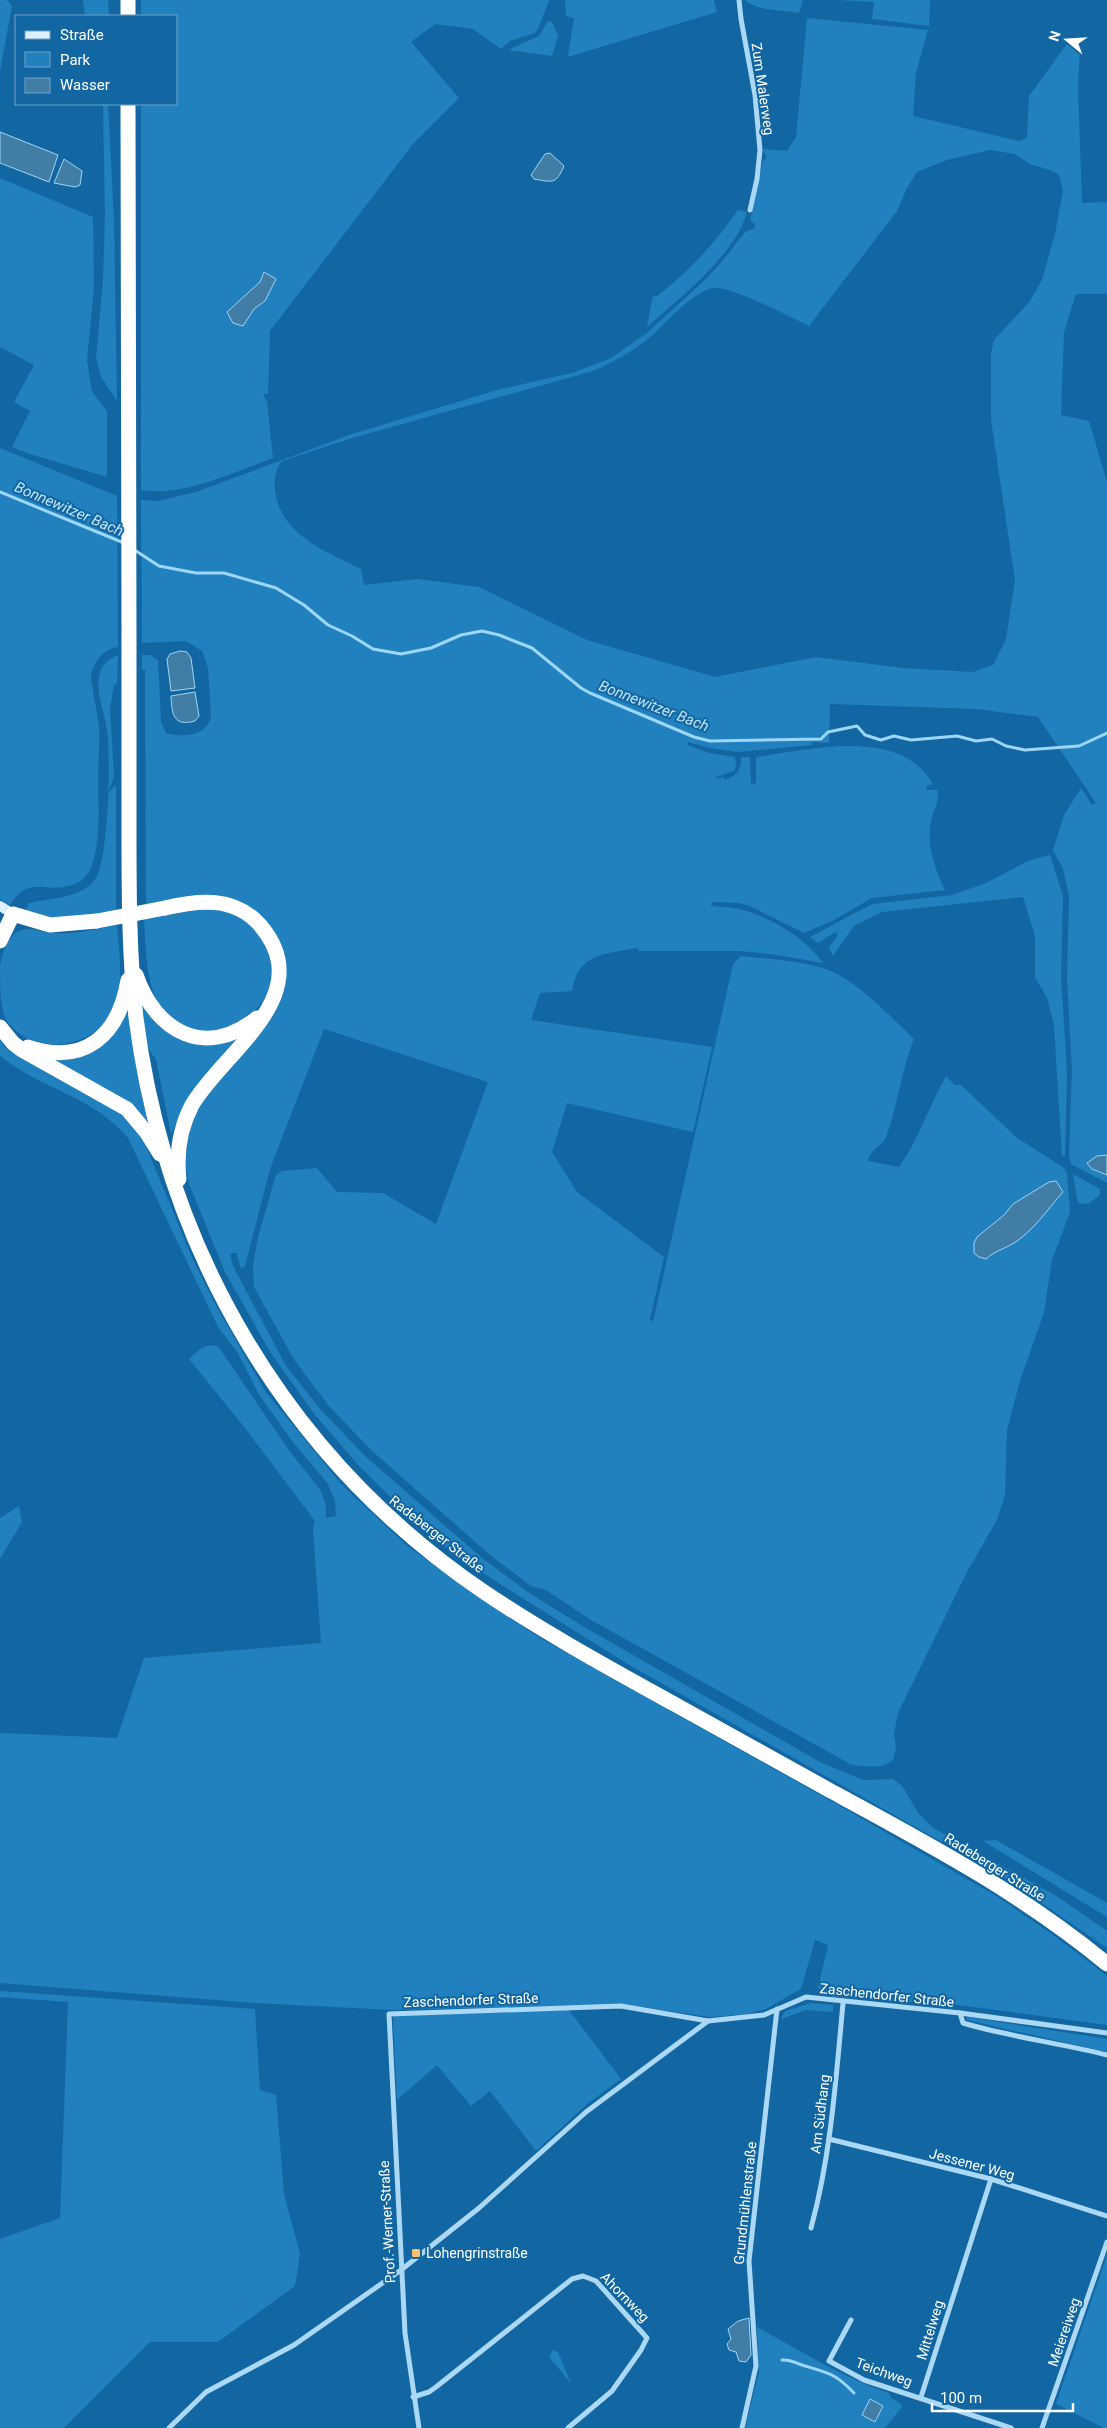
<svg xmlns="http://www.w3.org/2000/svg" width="1107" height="2428" viewBox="0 0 1107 2428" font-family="Roboto,sans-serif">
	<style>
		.green { fill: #2181bf; fill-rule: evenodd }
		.water { fill: #427da6; stroke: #9dd6f8 }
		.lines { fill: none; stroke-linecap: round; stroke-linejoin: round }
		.stream { stroke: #9dd6f8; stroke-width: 3 }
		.street { stroke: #abd8f5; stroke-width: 5 }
		.secondary { stroke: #dcf0fe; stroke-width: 10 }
		.highway { stroke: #fff; stroke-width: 15 }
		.highway-bridge { stroke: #fff; stroke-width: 15 }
		.poi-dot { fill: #ffbf6f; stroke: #1267a2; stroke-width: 2 }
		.labels { text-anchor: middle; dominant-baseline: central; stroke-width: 4; stroke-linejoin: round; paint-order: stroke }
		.street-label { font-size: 14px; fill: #fff; stroke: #1267a2 }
		.poi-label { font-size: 14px; fill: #fff; stroke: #1267a2; text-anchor: start }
		.water-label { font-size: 15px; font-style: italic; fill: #bfe4fb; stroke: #1267a2 }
	</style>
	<rect width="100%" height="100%" fill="#1267a2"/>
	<!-- green -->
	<g class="green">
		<path d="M 0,0 L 7,0 L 12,6 L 0,71 Z"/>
		<path d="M 83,0 L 108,0 L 109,16 L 85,16 Z"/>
		<path d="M 141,0 L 549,0 L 538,29 L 535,33 L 510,41 L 501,49 L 473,29 L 435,24 L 411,42 L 459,98 L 413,144 L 270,331 L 268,394 L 263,394 L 267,402 L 273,458 C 234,472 182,497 141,490 L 141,104 L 176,104 L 176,16 L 141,16 ZM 264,272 L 265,301 L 254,309 L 243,326 L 246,296 L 260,282 Z"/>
		<path d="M 565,0 L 714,0 L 717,12 L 571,56 L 568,56 L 574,18 L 566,16 Z"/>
		<path d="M 745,0 L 803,0 L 799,13 C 784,10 756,11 745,0 Z"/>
		<path d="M 838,0 L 930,0 L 929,26 L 872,19 L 874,2 Z"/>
		<path d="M 807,18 L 928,30 L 916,72 L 913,116 L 1019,141 L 1027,138 L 1029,96 L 1066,45 L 1080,47 L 1078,88 L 1082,203 L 1107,202 L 1107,294 L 1076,294 L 1064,332 L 1061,415 L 1089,421 L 1107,482 L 1107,1155 L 1097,1156 L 1092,1169 L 1107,1175 L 1107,1183 L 1071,1164 L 1069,1156 L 1072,1072 L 1067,978 L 1069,896 L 1063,869 L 1053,850 L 1064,815 L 1081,788 L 1092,805 L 1096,803 L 1038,717 L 977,709 L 830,704 L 829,743 L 811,742 L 812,745 L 737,752 L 710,748 L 688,742 L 687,745 L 709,753 L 735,757 L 736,767 L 734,771 L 716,777 L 716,779 L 724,777 L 725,780 C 736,775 742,771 741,757 L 750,757 L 751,784 L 756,783 L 756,757 C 809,750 900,726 933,784 L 926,786 L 927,790 L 937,790 C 940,802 933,810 931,821 C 926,845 935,869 945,890 L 872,898 L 832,921 L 804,933 L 750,906 L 739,903 L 712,902 L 711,906 C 720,907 730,907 739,909 C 767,915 807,939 823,963 L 771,954 L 740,951 L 639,951 L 637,948 C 604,954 578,953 572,991 L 540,993 L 531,1020 L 712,1047 L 693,1132 L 567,1103 L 552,1152 L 577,1192 L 664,1257 L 650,1319 L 653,1322 L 733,964 L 741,956 C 768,959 806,961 831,971 C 859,983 892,1018 914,1039 C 901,1071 898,1105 886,1137 C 882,1147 870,1149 868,1161 L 899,1167 C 919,1139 929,1106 946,1076 L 955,1085 L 961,1085 L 1016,1137 L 1064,1168 L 1067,1174 L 1070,1212 L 1052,1260 L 1044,1312 L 1020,1381 L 1007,1430 L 1005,1495 L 997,1520 L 967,1572 L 898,1713 L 894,1734 L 896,1748 L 893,1760 C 880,1770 868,1766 852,1765 L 591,1620 L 546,1590 L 531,1586 L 490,1555 L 370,1449 L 328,1405 L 295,1361 L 254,1287 L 253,1265 L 258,1237 L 276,1175 L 282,1171 L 317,1168 L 337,1192 L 383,1193 L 436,1224 L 488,1082 L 324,1029 L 270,1169 L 245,1266 L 241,1268 L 236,1252 L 230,1254 L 233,1266 L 286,1366 L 322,1411 L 365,1456 L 482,1558 L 529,1593 L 586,1628 L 820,1762 L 863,1780 L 893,1779 L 902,1786 L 919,1814 L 933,1828 L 1055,1895 L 1107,1931 L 1107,1948 L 1002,1876 L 626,1663 L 497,1582 L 452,1552 L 417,1523 L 360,1467 L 315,1415 L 270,1352 L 225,1272 L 189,1184 L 184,1158 L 186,1144 L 196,1110 L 282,990 L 257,915 L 187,897 L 146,904 L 145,670 L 142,670 L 142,655 L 150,655 L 158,660 L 161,722 L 166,733 C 182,738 208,736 211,716 L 208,668 L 202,651 L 186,641 L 142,643 L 141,500 L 158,501 L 196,492 L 349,435 L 497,390 L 572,373 L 611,358 L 647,333 L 706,279 L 723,260 L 745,232 L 755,228 L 755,224 L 750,221 L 763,161 L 767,158 L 763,149 L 787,151 L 796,137 ZM 990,150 L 1015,154 L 1030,164 L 1050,170 L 1059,175 L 1063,190 L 1055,234 L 1042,280 L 1030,301 L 994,340 L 991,353 L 991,420 L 1015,580 L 1006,639 L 993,665 L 973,672 L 903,668 L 816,657 L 715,677 L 587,640 L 479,587 L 417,579 L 364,585 L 361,569 C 325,551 281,535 275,491 C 274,480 275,470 282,461 L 352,438 L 593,371 C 613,362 632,352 649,338 C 666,324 693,290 714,288 C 732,286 790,317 809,326 L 897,211 L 907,188 L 917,172 L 947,160 ZM 1013,1204 L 1014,1243 L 993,1253 L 977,1237 L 1004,1215 Z"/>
		<path d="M 548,21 L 552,22 L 558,36 L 552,56 L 508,50 L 539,36 Z"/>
		<path d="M 103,104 L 108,104 L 114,220 L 117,401 L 101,377 L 96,358 L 103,280 L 105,214 Z"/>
		<path d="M 0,178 L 93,217 L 94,288 L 87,360 L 92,392 L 107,411 L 107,477 L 30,454 L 12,447 L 30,411 L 14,402 L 34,365 L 0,347 Z"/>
		<path d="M 738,210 L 747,212 C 735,256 680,297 647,327 L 653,295 L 656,297 C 688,273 715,243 738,210 Z"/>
		<path d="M 0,448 L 117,496 L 118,647 C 103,649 92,663 91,678 C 93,694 97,711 99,727 C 100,744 98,761 98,777 C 98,805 101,838 92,865 C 90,873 82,881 75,884 C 47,895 28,874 10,905 L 0,899 Z"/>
		<path d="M 118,655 L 117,684 L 114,685 L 110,709 L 114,776 L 108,793 L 116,785 L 116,910 L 80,917 L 52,919 L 26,910 L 29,903 C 50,898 78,899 94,881 C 109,864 111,755 107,730 C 105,712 93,688 101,670 C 104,662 111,658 118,655 Z"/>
		<path d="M 1050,855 L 1063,896 L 1061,977 L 1067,1072 L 1065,1156 L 1062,1156 L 1054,1025 L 1047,997 L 1035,978 L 1035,936 L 1023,897 L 882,912 L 854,926 L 833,956 L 829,948 L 838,935 L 835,932 L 818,943 L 810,937 L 872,904 L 952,895 L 986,883 L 1028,861 Z"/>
		<path d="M 204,909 C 215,910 227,911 237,916 C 287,945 282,1007 229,1027 C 215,1033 198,1032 185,1026 C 174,1020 162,1013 157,1001 C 145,975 146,947 144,919 Z"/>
		<path d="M 117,925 C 119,950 123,976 117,1000 C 104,1049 32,1061 5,1018 C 0,1004 0,984 0,969 C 0,959 7,938 17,932 C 30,925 39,932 53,933 C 74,935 97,929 117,925 Z"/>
		<path d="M 141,999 C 180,1051 183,1043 244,1034 L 183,1109 L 171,1134 L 156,1059 C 142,1045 142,1019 141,999 Z"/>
		<path d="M 127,1009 L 143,1102 L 150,1124 L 134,1107 L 123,1098 L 48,1058 L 67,1059 Z"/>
		<path d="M 0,1039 L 5,1047 L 18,1055 L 118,1109 L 140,1132 L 193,1260 L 215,1304 L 265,1391 L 342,1485 L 405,1544 L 479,1598 L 540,1638 L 840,1806 L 998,1897 L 1056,1937 L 1107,1976 L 1107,2025 L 959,2005 L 832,1997 L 818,1988 L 828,1945 L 815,1940 L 801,1989 L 766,2009 L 747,2014 L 710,2017 L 621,2004 L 394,2010 L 254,2003 L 0,1983 L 0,1733 L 117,1738 L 144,1658 L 321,1643 L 313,1529 L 315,1521 L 245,1428 L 189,1359 C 198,1351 205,1343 218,1346 L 288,1449 L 321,1491 L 326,1505 L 326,1518 L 336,1516 L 335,1501 L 328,1484 L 292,1441 L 258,1393 L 238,1353 L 218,1327 L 128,1138 C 92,1095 42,1090 0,1056 Z"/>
		<path d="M 1073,1174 L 1100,1189 L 1100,1195 L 1088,1204 L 1078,1203 Z"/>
		<path d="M 19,1506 L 22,1522 L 0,1559 L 0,1518 Z"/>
		<path d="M 996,1840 L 1107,1903 L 1107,1917 L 983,1841 Z"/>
		<path d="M 0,1991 L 255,2009 L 260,2090 L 276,2095 L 284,2194 L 300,2254 L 295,2286 L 218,2342 L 150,2342 L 64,2428 L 0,2428 L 0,2239 L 60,2218 L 68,2002 L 0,1997 Z"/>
		<path d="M 811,2003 L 833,2005 L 833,2012 L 806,2010 L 781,2019 L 785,2011 Z"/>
		<path d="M 569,2010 L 621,2079 L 587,2104 L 536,2151 L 490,2091 L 471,2106 L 437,2065 L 397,2100 L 393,2016 Z"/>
		<path d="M 967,2017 L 1107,2039 L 1107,2052 L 967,2020 Z"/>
		<path d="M 1107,2255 L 1107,2428 L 1104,2428 L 1056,2404 Z"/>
		<path d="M 757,2327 C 799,2350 843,2378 889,2393 L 891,2398 L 900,2403 L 902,2407 L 885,2428 L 745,2428 L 759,2372 Z"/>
		<path d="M 553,2350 L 558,2352 L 571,2383 L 549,2357 Z"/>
	</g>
	<!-- water -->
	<g class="water">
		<path d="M 0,132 L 58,155 L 49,182 L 0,163 Z"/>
		<path d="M 550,153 L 564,166 C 556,185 552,182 534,179 L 531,175 L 545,154 Z"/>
		<path d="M 64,159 L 82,171 L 80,185 L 75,187 L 54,183 Z"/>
		<path d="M 264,272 L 276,279 L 265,301 L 254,309 L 243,326 L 233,323 L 227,312 L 260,282 Z"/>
		<path d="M 180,651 L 187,652 L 191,658 L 195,688 L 171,691 L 167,659 L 170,654 Z"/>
		<path d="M 195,692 L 199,716 L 195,721 C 173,727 172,714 171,696 Z"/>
		<path d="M 1107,1155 L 1107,1175 L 1092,1169 L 1087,1163 L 1097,1156 Z"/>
		<path d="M 1056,1181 L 1063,1192 C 1048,1209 1033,1231 1014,1243 C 1004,1249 995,1251 986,1259 L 979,1257 L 974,1253 L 974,1243 L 977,1237 L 1004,1215 L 1013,1204 L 1049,1182 Z"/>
		<path d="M 749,2318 L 751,2355 L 746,2362 L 739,2361 L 736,2352 L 729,2350 L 727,2344 L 731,2339 L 728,2329 L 738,2321 Z"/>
		<path d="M 870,2399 L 883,2406 L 875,2422 L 862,2415 Z"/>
	</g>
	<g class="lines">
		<!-- stream -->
		<g class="stream">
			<path d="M 0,492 L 124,543"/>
			<path d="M 133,549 L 159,566 L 196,573 L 224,573 L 276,588 L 304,605 L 328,625 L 352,636 L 373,649 L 401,654 L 431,648 L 461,635 L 482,631 L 499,635 L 532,648 L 581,688 L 590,693 L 694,737 L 710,741 L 821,739 L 828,732 L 857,726 L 865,735 L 881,740 L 894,736 L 911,740 L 957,736 L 976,741 L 992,739 L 1006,746 L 1025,750 L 1079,746 L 1107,733"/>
			<path d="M 782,2360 C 792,2359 796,2364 805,2366 C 829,2373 836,2374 854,2393"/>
		</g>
		<!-- street -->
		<g class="street">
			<path d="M 739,0 L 741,19 L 755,95 L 760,150 L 757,179 L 750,210"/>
			<path d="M 960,2013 L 963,2023 C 1010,2037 1059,2043 1107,2055"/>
			<path d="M 829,2139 L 991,2179 L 1107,2216"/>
			<path d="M 811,2228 C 831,2155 836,2078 843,2003"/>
			<path d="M 851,2320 L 829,2361 L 864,2380 L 1011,2428"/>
			<path d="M 413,2397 L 429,2392 L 436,2387 L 572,2279 L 583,2276 L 596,2281 L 647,2338 L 641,2350 L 612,2391 L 568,2428"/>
			<path d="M 921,2397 L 991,2179"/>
			<path d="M 169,2428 L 206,2392 L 294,2345 L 401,2270 L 479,2208 L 586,2112 L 708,2021"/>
			<path d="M 419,2428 L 405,2333 L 389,2014 L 621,2006 L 708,2021 L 764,2015 L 806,1997 L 960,2013 L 1107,2033"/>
			<path d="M 742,2428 L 756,2366 L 749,2261 L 777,2009"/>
			<path d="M 1042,2428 L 1107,2242"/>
		</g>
		<!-- secondary -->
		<path class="secondary" d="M 0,906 L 13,914"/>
		<!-- highway -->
		<g class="highway">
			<path d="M 128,0 L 128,16"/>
			<path d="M 128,104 C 128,284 129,463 129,643 C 129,706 129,768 129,831 C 129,893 129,956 136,1018 C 166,1252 288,1459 484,1592 C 545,1633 611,1669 676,1705 C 727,1733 778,1762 829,1790 C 925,1842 1023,1894 1107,1964"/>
			<path d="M 165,908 C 199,900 234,896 260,925 C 320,995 223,1052 192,1105 C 180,1128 176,1153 179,1179"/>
			<path d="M 0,941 L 13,914 L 50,925 L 97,921"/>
			<path d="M 136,975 C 156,1033 206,1059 257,1018"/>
			<path d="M 0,1027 L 13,1043 L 22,1050 L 127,1109 L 147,1133 L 160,1154"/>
			<path d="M 28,1047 C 85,1066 119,1035 128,980"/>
		</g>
		<!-- highway-bridge -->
		<path class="highway-bridge" d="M 97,921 L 165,908"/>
	</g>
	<!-- markers -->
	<rect class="poi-dot" x="411" y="2248" width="10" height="10" rx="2.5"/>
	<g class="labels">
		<!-- street labels -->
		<g class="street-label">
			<text transform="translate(763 89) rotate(82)">Zum Malerweg</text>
			<text transform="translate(437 1534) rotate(38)">Radeberger Straße</text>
			<text transform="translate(995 1867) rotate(32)">Radeberger Straße</text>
			<text transform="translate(887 1995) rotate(6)">Zaschendorfer Straße</text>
			<text transform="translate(471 2000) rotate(-2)">Zaschendorfer Straße</text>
			<text transform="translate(820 2114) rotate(-83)">Am Südhang</text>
			<text transform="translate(972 2164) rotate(15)">Jessener Weg</text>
			<text transform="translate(745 2203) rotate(-84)">Grundmühlenstraße</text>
			<text transform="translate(387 2222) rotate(-93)">Prof.-Werner-Straße</text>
			<text transform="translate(625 2297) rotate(46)">Ahornweg</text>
			<text transform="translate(930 2330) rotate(-73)">Mittelweg</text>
			<text transform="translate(1064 2332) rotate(-71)">Meiereiweg</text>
			<text transform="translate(884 2372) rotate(20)">Teichweg</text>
		</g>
		<!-- poi labels -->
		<g class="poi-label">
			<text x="426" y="2253">Lohengrinstraße</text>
		</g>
		<!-- water labels -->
		<g class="water-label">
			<text transform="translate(69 509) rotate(23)">Bonnewitzer Bach</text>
			<text transform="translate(654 706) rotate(21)">Bonnewitzer Bach</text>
		</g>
	</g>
	<!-- legend -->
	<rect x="15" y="15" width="162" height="90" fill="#1267a2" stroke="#71a4c7"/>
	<rect x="25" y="31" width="25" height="8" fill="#dcf0fe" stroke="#71a4c7"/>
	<text x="60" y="40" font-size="15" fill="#ffffff">Straße</text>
	<rect x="25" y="52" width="25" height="15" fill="#2181bf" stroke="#71a4c7"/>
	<text x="60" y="65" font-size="15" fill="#ffffff">Park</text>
	<rect x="25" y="78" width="25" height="15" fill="#427da6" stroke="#71a4c7"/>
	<text x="60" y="90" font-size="15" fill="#ffffff">Wasser</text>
	<!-- north arrow -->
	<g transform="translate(1067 40) rotate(288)" stroke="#1267a2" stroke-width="4" paint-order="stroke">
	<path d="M0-4L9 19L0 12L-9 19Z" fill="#ffffff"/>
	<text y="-8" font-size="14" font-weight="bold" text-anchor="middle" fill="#ffffff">N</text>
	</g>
	<!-- scale -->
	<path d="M932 2403v8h141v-8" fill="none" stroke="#ffffff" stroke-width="2.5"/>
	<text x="940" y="2403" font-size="15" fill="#ffffff" stroke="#1267a2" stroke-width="4" paint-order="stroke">100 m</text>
</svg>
